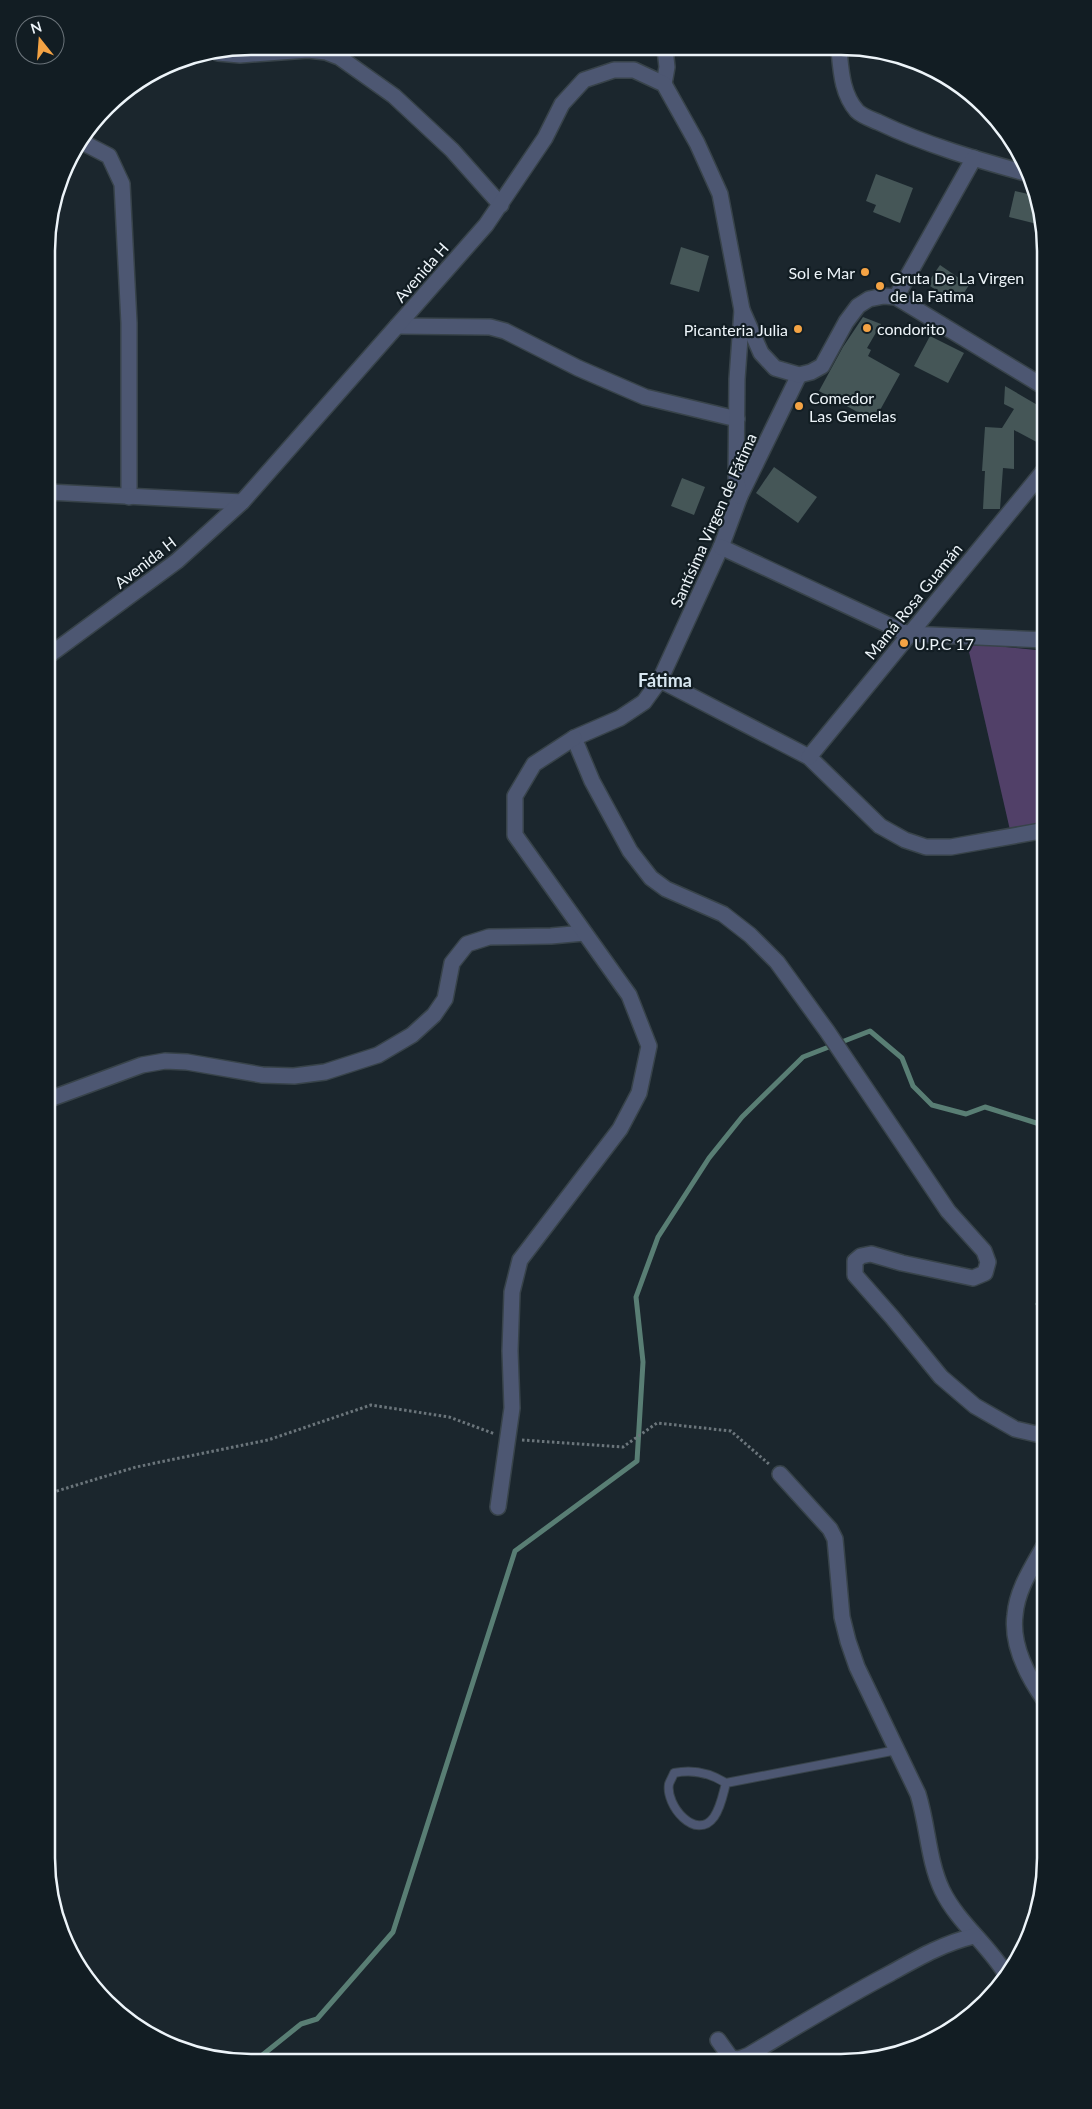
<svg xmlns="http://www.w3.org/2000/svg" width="1092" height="2109" viewBox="0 0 1092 2109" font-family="Lato,sans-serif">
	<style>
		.green { fill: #514068 }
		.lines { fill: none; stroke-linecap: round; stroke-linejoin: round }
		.stream { stroke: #597e74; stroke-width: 5 }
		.building { fill: #455657 }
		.service-casing { stroke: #38434a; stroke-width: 10 }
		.minor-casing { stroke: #38434a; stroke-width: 18 }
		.tertiary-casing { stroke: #38434a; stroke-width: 18 }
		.path { stroke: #6b757b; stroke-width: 3; stroke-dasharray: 2.5 2.5; stroke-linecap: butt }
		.service { stroke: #4d5772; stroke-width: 8 }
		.minor { stroke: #4d5772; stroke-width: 15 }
		.tertiary { stroke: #4d5772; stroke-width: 15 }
		.poi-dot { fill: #f4a344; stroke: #121d23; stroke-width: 2 }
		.labels { text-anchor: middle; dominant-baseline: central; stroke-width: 4.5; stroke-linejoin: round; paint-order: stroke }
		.street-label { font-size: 16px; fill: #edf4f9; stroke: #121d23 }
		.poi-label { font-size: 16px; fill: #edf4f9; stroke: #121d23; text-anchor: start }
		.neighbourhood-label { font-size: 18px; font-weight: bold; fill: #d8e7f1; stroke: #121d23 }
		.rim { fill: none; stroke: #edf4f9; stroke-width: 2.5 }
	</style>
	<rect width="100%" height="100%" fill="#1b262d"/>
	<!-- green -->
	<path class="green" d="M 967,643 L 1046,651 L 1046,823 L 1010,830 Z"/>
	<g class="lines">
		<!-- stream -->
		<g class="stream">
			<path d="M 1045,1318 L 1038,1304 L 1045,1289"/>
			<path d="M 255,2061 L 301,2024 L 317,2019 L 393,1932 L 515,1551 L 637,1461 L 643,1362 L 636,1297 L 658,1237 L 709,1158 L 742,1117 L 803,1057 L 870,1031 L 902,1058 L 913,1086 L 932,1105 L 966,1114 L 985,1107 L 1046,1126"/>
		</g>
	</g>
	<!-- building -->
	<g class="building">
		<path d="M 876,174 L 913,188 L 900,223 L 873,212 L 876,205 L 866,201 Z"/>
		<path d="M 1015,191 L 1037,196 L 1041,225 L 1009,217 Z"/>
		<path d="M 681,247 L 709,256 L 699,292 L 670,284 Z"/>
		<path d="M 940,265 L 969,285 L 957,304 L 927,284 Z"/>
		<path d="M 863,317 L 881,324 L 867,348 L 871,350 L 868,356 L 900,374 L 874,421 L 819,391 L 843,347 Z"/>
		<path d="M 930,336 L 964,353 L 948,383 L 914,366 Z"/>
		<path d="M 1005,386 L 1046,410 L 1046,447 L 1014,430 L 1014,469 L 1003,468 L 1000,509 L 983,509 L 985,471 L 982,471 L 985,427 L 1002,428 L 1014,409 L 1004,404 Z"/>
		<path d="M 774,467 L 817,497 L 798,523 L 756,493 Z"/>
		<path d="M 682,478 L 705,487 L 694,515 L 671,506 Z"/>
	</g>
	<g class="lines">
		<!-- service casing -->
		<g class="service-casing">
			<path id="service" d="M 726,1783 C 723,1794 721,1807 714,1817 C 696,1842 665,1805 669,1784 C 670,1781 673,1776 674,1773 C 692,1769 710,1773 726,1783 L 897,1750"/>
		</g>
		<!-- minor casing -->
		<g class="minor-casing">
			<g id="minor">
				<path d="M 839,50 C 841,71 842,94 857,111 C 862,116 871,119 878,122 C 926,145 978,160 1029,174"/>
				<path d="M 218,53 L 240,55 L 308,50 L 326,52 L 339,57 L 394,96 L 452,150 L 501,205"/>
				<path d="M 664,84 L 667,67 L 665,49"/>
				<path d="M 82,142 L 109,156 L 122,184 L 129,323 L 129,497"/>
				<path d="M 896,297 L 974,158"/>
				<path d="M 397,326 L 490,327 L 505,331 L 578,368 L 645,397 L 737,419"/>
				<path d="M 799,375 L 740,496 L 721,547 L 660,680 L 644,702 L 620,718 L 574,738 L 592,781 L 630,851 L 651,878 L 666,889 L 723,914 L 750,935 L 777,962 L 827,1031 L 948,1211 L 984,1251 L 988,1262 L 985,1273 L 973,1278 L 902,1263 L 871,1254 L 861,1256 L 855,1261 L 855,1275 L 892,1317 L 941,1377 L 975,1406 L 1015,1429 L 1045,1436"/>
				<path d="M 740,496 L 736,477 L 737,379 L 742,310"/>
				<path d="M 721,547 L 908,634 L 1046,640"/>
				<path d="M 660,680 L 809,757 L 880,826 L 905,840 L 926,847 L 951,847 L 1046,830"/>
				<path d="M 809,757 L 1046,468"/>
				<path d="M 47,1100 L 142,1065 L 165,1061 L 187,1062 L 262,1075 L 294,1076 L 325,1072 L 378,1055 L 412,1035 L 434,1015 L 445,999 L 452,963 L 467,944 L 489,937 L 551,936 L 584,933"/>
				<path d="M 780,1474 L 830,1529 L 835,1539 L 842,1617 L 848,1641 L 857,1667 L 918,1794 C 928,1826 928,1860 942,1890 C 958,1923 989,1945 1007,1976"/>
				<path d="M 498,1507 L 512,1408 L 510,1351 L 512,1292 L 520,1260 L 620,1129 L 639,1093 L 649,1046 L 629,995 L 515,835 L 515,796 L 534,764 L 574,738"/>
				<path d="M 1045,1701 C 1028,1677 1011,1645 1015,1615 C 1017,1589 1033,1566 1045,1544"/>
				<path d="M 718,2040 L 731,2058 L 739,2059 L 749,2055 C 796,2027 843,1998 891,1973 C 918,1958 944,1943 974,1936"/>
			</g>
		</g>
		<!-- tertiary casing -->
		<g class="tertiary-casing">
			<g id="tertiary">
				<path d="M 48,492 L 242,502"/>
				<path d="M 48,656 L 177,561 L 242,502 L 486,225 L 545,138 L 562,104 L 584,80 L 614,70 L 634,70 L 664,84 L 697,143 L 720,194 L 742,310 L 761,353 L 775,368 L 799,375 L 811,372 L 822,366 L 846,322 L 858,306 L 869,299 L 884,296 L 896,297 L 1046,388"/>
			</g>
		</g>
		<!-- path -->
		<g class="path">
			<path d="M 522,1440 L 623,1447 L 657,1423 L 731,1431 L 770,1465"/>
			<path d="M 47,1494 L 136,1467 L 268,1440 L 371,1405 L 449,1417 L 495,1434"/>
		</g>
		<!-- service -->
		<use href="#service" class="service"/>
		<!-- minor -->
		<use href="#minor" class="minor"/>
		<!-- tertiary -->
		<use href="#tertiary" class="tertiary"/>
	</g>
	<!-- markers -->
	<g class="poi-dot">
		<circle cx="865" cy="272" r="5"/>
		<circle cx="880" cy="286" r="5"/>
		<circle cx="867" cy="328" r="5"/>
		<circle cx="798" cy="329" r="5"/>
		<circle cx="799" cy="406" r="5"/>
		<circle cx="904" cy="643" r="5"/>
	</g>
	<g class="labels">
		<!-- street labels -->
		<g class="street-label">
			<text transform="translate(421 272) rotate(-49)">Avenida H</text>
			<text transform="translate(713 520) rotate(-66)">Santísima Virgen de Fátima</text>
			<text transform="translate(145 562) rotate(-38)">Avenida H</text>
			<text transform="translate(913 601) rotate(-51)">Mamá Rosa Guamán</text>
		</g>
		<!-- poi labels -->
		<g class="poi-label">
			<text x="855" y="272" text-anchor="end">Sol e Mar</text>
			<text x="890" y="277">Gruta De La Virgen<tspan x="890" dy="18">de la Fatima</tspan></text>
			<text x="877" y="328">condorito</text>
			<text x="788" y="329" text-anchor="end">Picanteria Julia</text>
			<text x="809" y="397">Comedor<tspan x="809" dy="18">Las Gemelas</tspan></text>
			<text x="914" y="643">U.P.C 17</text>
		</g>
		<!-- neighbourhood labels -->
		<g class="neighbourhood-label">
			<text x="665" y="680">Fátima</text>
		</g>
	</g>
	<!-- crop -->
	<path d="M0 0H1092V2109H0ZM251 55H841A196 196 0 0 1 1037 251V1858A196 196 0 0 1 841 2054H251A196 196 0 0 1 55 1858V251A196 196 0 0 1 251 55Z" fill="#121d23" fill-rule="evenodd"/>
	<path class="rim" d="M251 55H841A196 196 0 0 1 1037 251V1858A196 196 0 0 1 841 2054H251A196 196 0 0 1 55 1858V251A196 196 0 0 1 251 55Z"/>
	<!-- north arrow -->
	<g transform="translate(40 40) rotate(343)"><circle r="24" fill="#121d23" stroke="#6a7379"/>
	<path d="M0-4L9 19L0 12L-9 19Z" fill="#f4a344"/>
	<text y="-8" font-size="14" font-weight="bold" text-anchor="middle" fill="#edf4f9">N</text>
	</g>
</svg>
